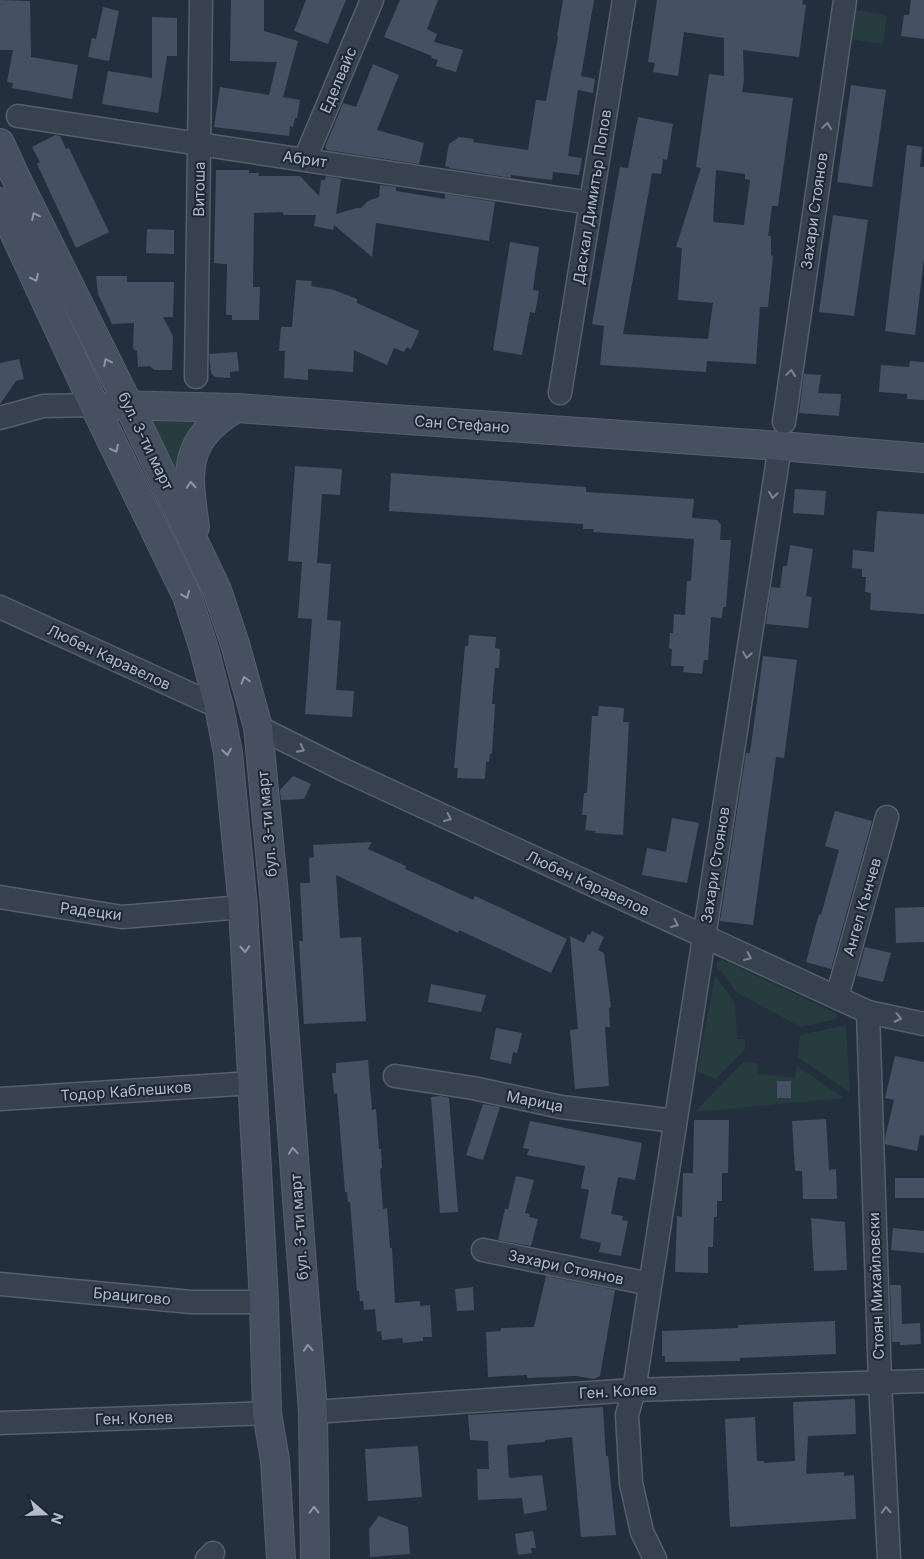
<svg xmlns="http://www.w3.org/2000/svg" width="924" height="1559" viewBox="0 0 924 1559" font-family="Inter,sans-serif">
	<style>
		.green { fill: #263c3f }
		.building { fill: #455162; fill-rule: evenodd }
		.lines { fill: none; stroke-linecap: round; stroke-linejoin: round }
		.street-casing { stroke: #565f6c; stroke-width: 25 }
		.secondary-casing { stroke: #565f6c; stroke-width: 30 }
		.street { stroke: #38414e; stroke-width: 22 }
		.secondary { stroke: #465061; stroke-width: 28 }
		.oneway { stroke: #7c8592 }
		.oneway2 { stroke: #8e96a5 }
		.labels { text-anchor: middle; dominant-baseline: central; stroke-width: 4; stroke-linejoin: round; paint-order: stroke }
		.street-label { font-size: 15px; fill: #b4bcc9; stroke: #1d2633 }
	</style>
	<rect width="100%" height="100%" fill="#242f3e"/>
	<!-- green -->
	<g class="green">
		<path d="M 851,10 L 887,15 L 883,44 L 847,39 Z"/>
		<path d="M 147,419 L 202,422 L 180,458 L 174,480 Z"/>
		<path d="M 721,959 L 837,1014 L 836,1019 L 801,1027 L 736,992 L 716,965 Z"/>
		<path d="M 715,976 L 735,1003 L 737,1039 L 745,1039 L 745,1049 L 716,1079 L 697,1071 Z"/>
		<path d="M 846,1025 L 850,1093 L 798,1057 L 800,1035 Z"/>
		<path d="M 743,1062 L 758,1063 L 757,1074 L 795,1078 L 797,1066 L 844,1098 L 695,1112 Z"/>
	</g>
	<!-- building -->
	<g class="building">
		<path d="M 0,0 L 30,1 L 31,57 L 78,65 L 72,99 L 12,88 L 13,83 L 7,82 L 13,50 L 0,50 Z"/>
		<path d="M 231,0 L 264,0 L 264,31 L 298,41 L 283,97 L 300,100 L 297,118 L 295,118 L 293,127 L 290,126 L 289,136 L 214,127 L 220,87 L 269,95 L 277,62 L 230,61 Z"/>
		<path d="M 306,0 L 346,0 L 328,44 L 294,31 Z"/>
		<path d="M 400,0 L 438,0 L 427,29 L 437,34 L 434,42 L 463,50 L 456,72 L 436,66 L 438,60 L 431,58 L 432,56 L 384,37 Z"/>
		<path d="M 563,0 L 594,0 L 581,76 L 595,79 L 593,93 L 578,90 L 568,156 L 582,158 L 579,175 L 553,172 L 552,180 L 511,175 L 511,178 L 449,168 L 449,167 L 445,166 L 449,144 L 459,137 L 474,139 L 473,142 L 528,150 L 536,100 L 546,101 L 558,37 L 557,36 Z"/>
		<path d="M 657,0 L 803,0 L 802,4 L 806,5 L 799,57 L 743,50 L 744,80 L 742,92 L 793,98 L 778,206 L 772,206 L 768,236 L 771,236 L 771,255 L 773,256 L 768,307 L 760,307 L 756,364 L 707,361 L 706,372 L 600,365 L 604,326 L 592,324 L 620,167 L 628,168 L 638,117 L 673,124 L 667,160 L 663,159 L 661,174 L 652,173 L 623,334 L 708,339 L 713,303 L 678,300 L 682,248 L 676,247 L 701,168 L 696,167 L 709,74 L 724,76 L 724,38 L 684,32 L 678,76 L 653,72 L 655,63 L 648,62 ZM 716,170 L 745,174 L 745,179 L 750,180 L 744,225 L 713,222 Z"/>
		<path d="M 911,0 L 924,0 L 924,39 L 901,36 L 904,15 L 909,15 Z"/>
		<path d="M 103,7 L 119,11 L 109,61 L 88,57 L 92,38 L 96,39 Z"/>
		<path d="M 152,17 L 177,18 L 177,56 L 167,56 L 158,113 L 102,104 L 108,71 L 152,78 Z"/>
		<path d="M 373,64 L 399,75 L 377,130 L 424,143 L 419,164 L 327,150 L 325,147 L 343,103 L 356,107 Z"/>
		<path d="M 851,85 L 886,90 L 872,187 L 837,182 Z"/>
		<path d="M 55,135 L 60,136 L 66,149 L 69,148 L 109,232 L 76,248 L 37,164 L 40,162 L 32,147 Z"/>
		<path d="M 907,145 L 922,147 L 920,167 L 924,167 L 924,258 L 915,335 L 885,331 Z"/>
		<path d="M 216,170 L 249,170 L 249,173 L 259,173 L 258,176 L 300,176 L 319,196 L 321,180 L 325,180 L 326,176 L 341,179 L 336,214 L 357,208 L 361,208 L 368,201 L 379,197 L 380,185 L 396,187 L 396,191 L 445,199 L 445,194 L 495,202 L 489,241 L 376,223 L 372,257 L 334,225 L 333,230 L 314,226 L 316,215 L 283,215 L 283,212 L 254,213 L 253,287 L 260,287 L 259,320 L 232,320 L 232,315 L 226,315 L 227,264 L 214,263 Z"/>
		<path d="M 833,215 L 868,220 L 854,316 L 819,312 Z"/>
		<path d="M 147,229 L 174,230 L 174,254 L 146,253 Z"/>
		<path d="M 510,242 L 539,247 L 533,290 L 539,291 L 535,313 L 530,312 L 522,355 L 493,350 Z"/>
		<path d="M 96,276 L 127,276 L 127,282 L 174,282 L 173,317 L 163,317 L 173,336 L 172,370 L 155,370 L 149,366 L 138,367 L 137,351 L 133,349 L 134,323 L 112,324 L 98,294 Z"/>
		<path d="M 296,280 L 312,281 L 311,286 L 334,290 L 357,299 L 357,303 L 419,331 L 411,349 L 407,347 L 404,352 L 394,348 L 387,365 L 354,350 L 353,372 L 308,369 L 308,380 L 284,378 L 285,351 L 279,351 L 281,327 L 292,327 Z"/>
		<path d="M 237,352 L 239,371 L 230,372 L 230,378 L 215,377 L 211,373 L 209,354 Z"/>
		<path d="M 19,359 L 24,379 L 16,381 L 0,404 L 0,363 Z"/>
		<path d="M 910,361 L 924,362 L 924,400 L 907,399 L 907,394 L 879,392 L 881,365 L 909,367 Z"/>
		<path d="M 804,374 L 821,375 L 818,393 L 841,394 L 839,416 L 799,413 Z"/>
		<path d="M 295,466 L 342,469 L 340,495 L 322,494 L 317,563 L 331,564 L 327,620 L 341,621 L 336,690 L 354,691 L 352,717 L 305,714 L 312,619 L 298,618 L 302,562 L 288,561 Z"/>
		<path d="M 391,473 L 586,487 L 586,492 L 694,499 L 692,518 L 717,520 L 721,525 L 720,540 L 731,540 L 726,607 L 723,607 L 722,618 L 711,617 L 708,660 L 704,660 L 702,674 L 683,672 L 684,666 L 671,666 L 672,649 L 669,648 L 670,633 L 673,633 L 674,614 L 685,615 L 687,581 L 691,581 L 694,539 L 593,532 L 594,529 L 583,529 L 583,524 L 389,511 Z"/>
		<path d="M 795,489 L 826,491 L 824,515 L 793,513 Z"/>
		<path d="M 877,511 L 924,514 L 924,614 L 870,610 L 871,593 L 865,592 L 866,577 L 862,577 L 862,569 L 852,568 L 853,550 L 874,552 Z"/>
		<path d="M 790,545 L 813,549 L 806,596 L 812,597 L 808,628 L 766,624 L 771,587 L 780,588 L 783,566 L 787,566 Z"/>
		<path d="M 469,635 L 496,637 L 495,648 L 500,649 L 499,668 L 495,668 L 492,704 L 495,704 L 492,754 L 490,754 L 489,762 L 486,762 L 485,779 L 457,778 L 458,768 L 454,768 L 465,646 L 468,646 Z"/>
		<path d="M 763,656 L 797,660 L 784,758 L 776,757 L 753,925 L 720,921 L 746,753 L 750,753 Z"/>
		<path d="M 599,706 L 624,708 L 623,722 L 629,722 L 623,835 L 595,833 L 596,831 L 585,830 L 587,815 L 582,815 L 584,793 L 587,793 L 592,716 L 598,716 Z"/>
		<path d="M 293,776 L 311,784 L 304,799 L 281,800 L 280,790 Z"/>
		<path d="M 835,811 L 872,821 L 831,969 L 806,962 L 819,914 L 821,915 L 839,850 L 825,846 Z"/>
		<path d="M 672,818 L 699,823 L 687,883 L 642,875 L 647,848 L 666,852 Z"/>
		<path d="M 372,842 L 368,849 L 406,866 L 405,869 L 473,900 L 475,896 L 567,939 L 551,973 L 459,930 L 458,933 L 336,875 L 340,938 L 361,937 L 366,1021 L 304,1024 L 299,941 L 303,941 L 300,883 L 310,883 L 309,858 L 314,857 L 313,845 Z"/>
		<path d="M 924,907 L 924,942 L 896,943 L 895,908 Z"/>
		<path d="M 592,931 L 604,937 L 598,950 L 604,953 L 611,1007 L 609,1008 L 610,1027 L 605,1027 L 609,1086 L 575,1089 L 570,1030 L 578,1029 L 570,936 L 584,943 L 588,934 L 590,935 Z"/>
		<path d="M 865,947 L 891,953 L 883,982 L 857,976 Z"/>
		<path d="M 431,984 L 486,995 L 481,1012 L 428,1002 Z"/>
		<path d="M 496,1028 L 522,1033 L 517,1053 L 513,1052 L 511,1064 L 490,1059 Z"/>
		<path d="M 895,1056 L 924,1062 L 924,1136 L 920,1135 L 917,1151 L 885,1144 L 885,1138 L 894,1100 L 885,1098 Z"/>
		<path d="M 368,1060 L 372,1110 L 376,1109 L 379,1149 L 381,1149 L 382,1168 L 380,1169 L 383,1209 L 387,1208 L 390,1248 L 392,1248 L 395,1303 L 420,1301 L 420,1306 L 430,1305 L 432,1337 L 423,1337 L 423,1341 L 403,1343 L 402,1338 L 382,1340 L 381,1331 L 377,1332 L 375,1309 L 364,1310 L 363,1301 L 360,1301 L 359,1291 L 357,1291 L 350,1202 L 348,1202 L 347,1192 L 345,1192 L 337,1093 L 334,1094 L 332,1073 L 336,1073 L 336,1063 Z"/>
		<rect x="777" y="1081" width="14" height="17"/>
		<path d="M 441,1096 L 449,1098 L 458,1212 L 440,1213 L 431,1097 Z"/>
		<path d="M 483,1104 L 500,1107 L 483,1160 L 466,1155 Z"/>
		<path d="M 826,1119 L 829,1170 L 836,1169 L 837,1199 L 803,1199 L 802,1171 L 795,1171 L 792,1121 Z"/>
		<path d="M 694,1120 L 729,1120 L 728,1173 L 722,1173 L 722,1201 L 717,1201 L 717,1217 L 714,1217 L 713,1247 L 708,1247 L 708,1273 L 675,1272 L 677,1216 L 682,1217 L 683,1173 L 693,1173 Z"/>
		<path d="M 530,1121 L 642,1143 L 635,1180 L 618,1177 L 611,1214 L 623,1216 L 622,1220 L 628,1221 L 621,1256 L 599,1252 L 601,1243 L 580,1238 L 589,1190 L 581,1188 L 585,1166 L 527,1155 L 529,1149 L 523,1148 Z"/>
		<path d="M 516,1176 L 534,1180 L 525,1213 L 530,1214 L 529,1217 L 538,1219 L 531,1246 L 498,1240 L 505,1209 L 508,1209 Z"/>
		<rect x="895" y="1178" width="29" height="20"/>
		<path d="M 811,1218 L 845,1222 L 847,1270 L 814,1271 Z"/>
		<path d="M 893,1228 L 924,1231 L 924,1253 L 891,1250 Z"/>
		<path d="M 546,1276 L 615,1290 L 600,1376 L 594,1379 L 576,1376 L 527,1378 L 527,1375 L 488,1377 L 486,1332 L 501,1331 L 501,1328 L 534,1327 Z"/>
		<path d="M 890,1285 L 901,1285 L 902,1324 L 920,1323 L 921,1344 L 900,1345 L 900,1342 L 892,1342 Z"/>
		<path d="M 473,1287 L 474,1310 L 457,1311 L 455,1289 Z"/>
		<path d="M 835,1321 L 836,1354 L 740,1358 L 740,1361 L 665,1362 L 665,1356 L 662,1356 L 662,1331 L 738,1328 L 738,1325 Z"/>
		<path d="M 855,1399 L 856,1434 L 808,1436 L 806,1474 L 844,1472 L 844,1476 L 854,1475 L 856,1519 L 730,1527 L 725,1419 L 755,1417 L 757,1461 L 764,1461 L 764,1463 L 795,1461 L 793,1402 Z"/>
		<path d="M 603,1407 L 606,1456 L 608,1456 L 616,1535 L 581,1537 L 572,1437 L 545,1440 L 545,1442 L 507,1445 L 509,1478 L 542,1475 L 547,1510 L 524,1514 L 522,1498 L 478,1500 L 477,1469 L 489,1469 L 488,1441 L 470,1440 L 468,1415 Z"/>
		<path d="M 418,1446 L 422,1497 L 368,1501 L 365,1449 Z"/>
		<path d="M 379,1516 L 408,1527 L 410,1554 L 370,1557 L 369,1529 Z"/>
		<path d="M 533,1531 L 536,1548 L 531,1548 L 532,1553 L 518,1555 L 515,1534 Z"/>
	</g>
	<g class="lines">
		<!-- street casing -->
		<g class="street-casing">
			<g id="street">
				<path d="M 18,116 L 199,144 L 591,203"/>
				<path d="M 305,159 L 372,0"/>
				<path d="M 196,377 L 201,0"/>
				<path d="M 560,393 L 624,0"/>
				<path d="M 0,418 L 43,406 L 94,405"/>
				<path d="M 784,422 L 845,0"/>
				<path d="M 0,607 L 219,707"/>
				<path d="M 258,727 L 344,770 L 868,1012 L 924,1024"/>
				<path d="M 0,897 L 122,917 L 243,907"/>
				<path d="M 837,997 L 887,817"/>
				<path d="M 868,1012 L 880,1382 L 889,1559"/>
				<path d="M 395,1076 L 473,1088 L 561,1107 L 675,1121"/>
				<path d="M 0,1099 L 253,1083"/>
				<path d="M 483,1250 L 650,1284"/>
				<path d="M 0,1284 L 191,1302 L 264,1302"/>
				<path d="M 313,1412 L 634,1390 L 924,1381"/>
				<path d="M 0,1423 L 267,1413"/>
				<path d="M 207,1559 L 213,1553"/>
				<path d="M 655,1559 L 642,1532 L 631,1483 L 627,1415 L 634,1390 L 780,446"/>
			</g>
		</g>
		<!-- secondary casing -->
		<g class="secondary-casing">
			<g id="secondary">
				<path d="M 0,143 L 15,176 L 129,406 L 217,590 L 235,644 L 258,727 L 275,905 L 313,1412 L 315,1559"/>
				<path d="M 0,202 L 94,405 L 187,596 L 204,649 L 219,707 L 228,753 L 243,907 L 264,1302 L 267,1413 L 275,1460 L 281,1559"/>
				<path d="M 113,405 L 236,408 L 780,446 L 924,458"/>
				<path d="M 195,527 C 187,471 182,441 236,408"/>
			</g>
		</g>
		<!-- street -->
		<use href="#street" class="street"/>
		<!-- secondary -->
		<use href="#secondary" class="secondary"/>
	</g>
	<!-- one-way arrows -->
	<defs><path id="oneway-chevron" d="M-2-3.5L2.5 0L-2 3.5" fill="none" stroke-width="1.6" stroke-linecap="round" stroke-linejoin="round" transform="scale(1.25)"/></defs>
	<g class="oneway">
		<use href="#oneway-chevron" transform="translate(827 126) rotate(-82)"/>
		<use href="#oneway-chevron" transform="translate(791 373) rotate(-82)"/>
		<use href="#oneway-chevron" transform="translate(773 495) rotate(99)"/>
		<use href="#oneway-chevron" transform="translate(747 655) rotate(99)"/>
		<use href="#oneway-chevron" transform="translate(301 749) rotate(27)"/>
		<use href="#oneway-chevron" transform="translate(448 818) rotate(25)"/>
		<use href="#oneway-chevron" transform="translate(675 924) rotate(25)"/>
		<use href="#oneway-chevron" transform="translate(748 957) rotate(24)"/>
		<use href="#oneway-chevron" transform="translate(898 1018) rotate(12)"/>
		<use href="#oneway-chevron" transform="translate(886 1510) rotate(-93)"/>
	</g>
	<g class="oneway2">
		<use href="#oneway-chevron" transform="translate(35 216) rotate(-116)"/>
		<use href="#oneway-chevron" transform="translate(35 278) rotate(65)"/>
		<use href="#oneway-chevron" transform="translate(107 362) rotate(-116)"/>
		<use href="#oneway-chevron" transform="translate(115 449) rotate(64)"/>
		<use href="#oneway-chevron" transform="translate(191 485) rotate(-93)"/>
		<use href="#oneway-chevron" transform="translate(186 595) rotate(67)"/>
		<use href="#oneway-chevron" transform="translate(245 680) rotate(-106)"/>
		<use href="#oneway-chevron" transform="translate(227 752) rotate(81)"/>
		<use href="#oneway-chevron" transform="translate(245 949) rotate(87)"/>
		<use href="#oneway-chevron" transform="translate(293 1151) rotate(-94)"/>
		<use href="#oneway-chevron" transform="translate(308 1348) rotate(-94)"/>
		<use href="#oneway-chevron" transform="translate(314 1510) rotate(-91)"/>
	</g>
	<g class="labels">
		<!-- street labels -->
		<g class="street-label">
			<text transform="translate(338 80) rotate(-67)">Еделвайс</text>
			<text transform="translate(305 159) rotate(8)">Абрит</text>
			<text transform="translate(199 189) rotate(-89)">Витоша</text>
			<text transform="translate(592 197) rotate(-81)">Даскал Димитър Попов</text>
			<text transform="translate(814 211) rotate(-82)">Захари Стоянов</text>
			<text transform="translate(462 424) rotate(4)">Сан Стефано</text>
			<text transform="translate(146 441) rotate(64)">бул. 3-ти март</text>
			<text transform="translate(109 657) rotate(25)">Любен Каравелов</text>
			<text transform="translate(267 824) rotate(-95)">бул. 3-ти март</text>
			<text transform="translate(715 865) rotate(-81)">Захари Стоянов</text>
			<text transform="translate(588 883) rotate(25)">Любен Каравелов</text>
			<text transform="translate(862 907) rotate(-74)">Ангел Кънчев</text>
			<text transform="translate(91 911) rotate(7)">Радецки</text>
			<text transform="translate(126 1091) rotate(-4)">Тодор Каблешков</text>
			<text transform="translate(535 1101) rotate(11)">Марица</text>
			<text transform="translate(299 1227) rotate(-94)">бул. 3-ти март</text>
			<text transform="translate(566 1267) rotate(12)">Захари Стоянов</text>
			<text transform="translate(876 1286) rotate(-92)">Стоян Михайловски</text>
			<text transform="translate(132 1296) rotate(5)">Брацигово</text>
			<text transform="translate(618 1391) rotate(-3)">Ген. Колев</text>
			<text transform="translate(134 1418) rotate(-2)">Ген. Колев</text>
		</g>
	</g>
	<!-- north arrow -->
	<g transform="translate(45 1514) rotate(110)" stroke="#1d2633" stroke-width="4" paint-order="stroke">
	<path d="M0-4L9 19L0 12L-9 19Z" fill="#b4bcc9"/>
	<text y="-8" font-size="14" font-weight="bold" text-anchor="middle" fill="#b4bcc9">N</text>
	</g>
</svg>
